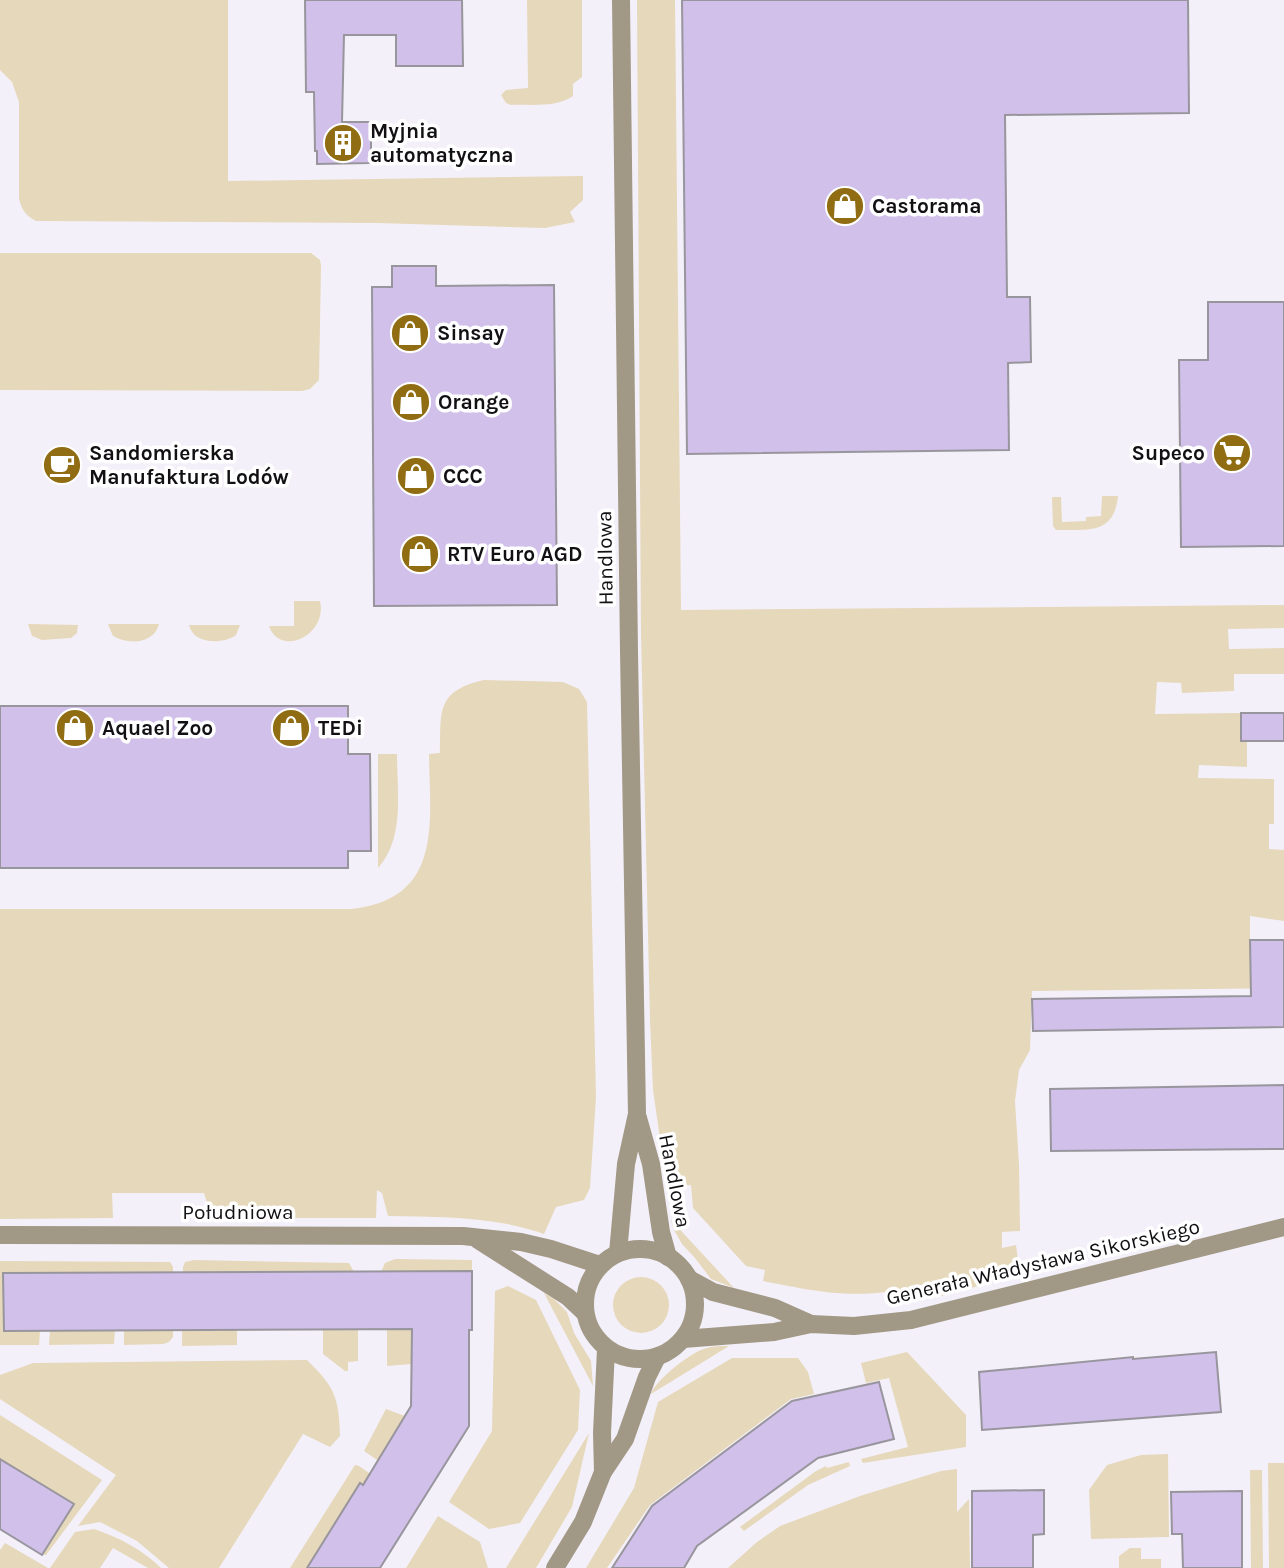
<svg xmlns="http://www.w3.org/2000/svg" width="1284" height="1568" viewBox="0 0 1284 1568" font-family="Karla,sans-serif">
	<style>
		.green { fill: #e6d8bb }
		.building { fill: #d1c0ea; stroke: #98959d; stroke-width: 2 }
		.lines { fill: none; stroke-linecap: round; stroke-linejoin: round }
		.minor { stroke: #a19885; stroke-width: 18 }
		.labels { text-anchor: middle; dominant-baseline: central; stroke-width: 7; stroke-linejoin: round; paint-order: stroke }
		.poi-label { font-size: 21px; font-weight: bold; fill: #121013; stroke: #fff; text-anchor: start }
		.street-label { font-size: 21px; fill: #121013; stroke: #fff }
	</style>
	<rect width="100%" height="100%" fill="#f4f0f9"/>
	<!-- green -->
	<g class="green">
		<path d="M 0,0 L 228,0 L 228,181 L 583,176 L 583,200 L 570,212 L 575,222 L 545,228 L 377,223 L 36,221 C 26,216 21,209 19,198 L 19,102 L 12,82 L 0,70 Z"/>
		<path d="M 527,0 L 582,0 L 582,77 L 573,84 L 573,96 C 556,108 531,104 511,105 L 506,103 L 501,95 L 506,90 L 528,88 Z"/>
		<path d="M 637,0 L 675,0 L 681,610 L 1284,605 L 1284,628 L 1228,629 L 1229,649 L 1284,648 L 1284,674 L 1234,674 L 1234,691 L 1182,693 L 1181,683 L 1157,682 L 1155,714 L 1241,713 L 1241,741 L 1247,741 L 1247,767 L 1199,765 L 1198,778 L 1274,779 L 1274,824 L 1269,824 L 1269,849 L 1284,850 L 1284,921 L 1250,916 L 1250,960 L 1284,988 L 1032,991 L 1030,1050 L 1019,1070 L 1015,1101 L 1019,1165 L 1020,1231 L 1002,1232 L 1002,1248 L 1016,1245 L 1020,1275 L 941,1296 L 936,1281 C 866,1301 833,1295 763,1281 L 765,1270 L 746,1266 L 693,1208 L 691,1185 L 667,1187 L 653,1090 L 650,1020 L 641,635 Z"/>
		<path d="M 0,253 L 311,253 L 320,260 L 321,266 L 319,380 L 310,389 L 302,391 L 0,390 Z"/>
		<path d="M 1102,496 L 1118,496 C 1114,536 1086,529 1056,530 L 1053,526 L 1052,497 L 1061,497 L 1062,522 L 1086,521 L 1086,517 L 1101,516 Z"/>
		<path d="M 294,601 L 320,601 C 328,635 280,658 269,626 L 294,626 Z"/>
		<path d="M 28,624 L 78,625 L 77,633 L 71,638 L 42,640 L 32,636 Z"/>
		<path d="M 108,624 L 159,624 C 154,644 128,645 113,636 Z"/>
		<path d="M 189,625 L 240,625 L 236,635 C 222,645 193,644 189,625 Z"/>
		<path d="M 484,680 L 563,682 L 579,689 L 587,702 L 596,1097 L 590,1188 L 584,1200 L 556,1207 L 544,1234 C 493,1216 441,1217 388,1216 L 382,1193 L 377,1190 L 376,1218 L 212,1218 L 204,1193 L 112,1193 L 113,1218 L 0,1219 L 0,909 L 351,909 C 443,899 430,824 429,754 L 440,753 C 441,711 436,691 484,680 Z"/>
		<path d="M 378,754 L 397,754 C 397,792 405,838 378,868 Z"/>
		<path d="M 671,1220 L 734,1288 L 711,1279 L 695,1258 L 682,1244 L 674,1230 Z"/>
		<path d="M 395,1259 L 472,1260 L 472,1271 L 381,1272 L 385,1263 Z"/>
		<path d="M 194,1260 L 349,1263 L 354,1272 L 203,1274 L 203,1330 L 237,1330 L 237,1345 L 182,1346 L 183,1267 L 185,1262 Z"/>
		<path d="M 0,1261 L 170,1262 L 173,1267 L 173,1337 L 169,1342 L 163,1344 L 124,1345 L 124,1330 L 159,1330 L 158,1272 L 4,1273 L 4,1330 L 40,1331 L 39,1345 L 0,1345 Z"/>
		<circle cx="641" cy="1305" r="28"/>
		<path d="M 508,1286 L 536,1300 L 580,1390 L 578,1430 L 520,1523 L 489,1529 L 449,1502 L 492,1431 L 495,1291 Z"/>
		<path d="M 544,1293 L 554,1299 L 567,1312 L 574,1333 L 591,1361 L 593,1386 Z"/>
		<path d="M 358,1329 L 358,1361 L 348,1362 L 348,1371 L 345,1371 L 323,1354 L 323,1330 Z"/>
		<path d="M 387,1329 L 412,1329 L 412,1364 L 387,1366 Z"/>
		<path d="M 50,1330 L 115,1330 L 114,1344 L 49,1345 Z"/>
		<path d="M 729,1346 L 651,1394 C 656,1380 687,1356 701,1350 C 710,1346 719,1346 729,1346 Z"/>
		<path d="M 907,1352 L 966,1415 L 966,1447 L 863,1463 L 861,1459 L 908,1447 L 889,1378 L 866,1383 L 861,1363 Z"/>
		<path d="M 732,1358 L 798,1358 L 808,1372 L 814,1394 L 791,1399 L 650,1505 L 607,1568 L 586,1568 L 634,1488 L 658,1402 Z"/>
		<path d="M 307,1360 C 335,1387 339,1398 340,1436 L 330,1447 L 303,1434 L 219,1568 L 169,1568 L 137,1541 L 100,1522 L 78,1526 L 116,1475 L 0,1399 L 0,1375 L 33,1363 Z"/>
		<path d="M 386,1409 L 405,1416 L 385,1449 L 435,1481 L 431,1487 L 418,1488 L 364,1451 Z"/>
		<path d="M 0,1415 L 102,1480 L 46,1555 L 42,1555 L 73,1504 L 0,1459 Z"/>
		<path d="M 589,1433 L 572,1507 L 536,1568 L 506,1568 Z"/>
		<path d="M 1168,1454 L 1169,1537 L 1091,1539 L 1089,1490 L 1107,1465 L 1141,1455 Z"/>
		<path d="M 849,1462 L 850,1466 L 808,1485 L 744,1531 L 740,1527 L 816,1471 L 826,1466 L 827,1468 Z"/>
		<path d="M 1268,1463 L 1284,1463 L 1284,1568 L 1269,1568 Z"/>
		<path d="M 355,1465 L 359,1466 L 414,1504 L 412,1516 L 360,1483 L 307,1568 L 290,1568 Z"/>
		<path d="M 957,1469 L 957,1512 L 969,1499 L 970,1568 L 728,1568 L 757,1542 L 780,1526 L 860,1496 L 941,1471 Z"/>
		<path d="M 1250,1470 L 1262,1470 L 1263,1568 L 1251,1568 Z"/>
		<path d="M 438,1516 L 480,1542 L 488,1568 L 406,1568 Z"/>
		<path d="M 94,1529 C 118,1537 143,1550 161,1568 L 148,1568 L 113,1548 L 100,1568 L 50,1568 L 75,1532 Z"/>
		<path d="M 5,1543 L 48,1568 L 0,1568 L 0,1550 Z"/>
		<path d="M 1130,1548 L 1141,1548 L 1141,1559 L 1161,1559 L 1161,1568 L 1119,1568 L 1119,1556 Z"/>
	</g>
	<!-- building -->
	<g class="building">
		<path d="M 305,0 L 462,0 L 463,66 L 396,66 L 396,35 L 344,35 L 342,122 L 371,122 L 371,162 L 369,163 L 317,164 L 317,151 L 315,151 L 314,92 L 306,92 Z"/>
		<path d="M 682,0 L 1188,0 L 1189,113 L 1005,115 L 1007,297 L 1030,297 L 1031,362 L 1008,363 L 1009,450 L 687,454 Z"/>
		<path d="M 392,266 L 436,266 L 436,286 L 554,285 L 557,605 L 374,606 L 372,287 L 392,287 Z"/>
		<path d="M 1208,302 L 1284,302 L 1284,546 L 1181,547 L 1179,360 L 1208,360 Z"/>
		<path d="M 0,706 L 348,706 L 348,754 L 370,754 L 371,851 L 348,851 L 348,868 L 0,868 Z"/>
		<rect x="1241" y="713" width="43" height="28"/>
		<path d="M 1250,940 L 1284,940 L 1284,1027 L 1033,1031 L 1032,999 L 1251,996 Z"/>
		<path d="M 1284,1085 L 1284,1149 L 1051,1151 L 1050,1089 Z"/>
		<path d="M 472,1271 L 472,1330 L 469,1330 L 469,1426 L 380,1568 L 307,1568 L 360,1483 L 363,1485 L 411,1406 L 412,1329 L 4,1331 L 3,1273 Z"/>
		<path d="M 1216,1352 L 1221,1412 L 982,1430 L 979,1372 L 1133,1357 L 1133,1359 Z"/>
		<path d="M 879,1382 L 894,1439 L 818,1458 L 697,1546 L 684,1568 L 612,1568 L 652,1506 L 792,1401 Z"/>
		<path d="M 0,1459 L 74,1504 L 42,1555 L 0,1529 Z"/>
		<path d="M 1044,1490 L 1044,1534 L 1033,1535 L 1033,1568 L 972,1568 L 972,1491 Z"/>
		<path d="M 1242,1491 L 1242,1568 L 1183,1568 L 1182,1534 L 1172,1534 L 1171,1492 Z"/>
	</g>
	<g class="lines">
		<!-- minor -->
		<g class="minor">
			<path d="M 638,1118 L 651,1164 L 661,1232 L 668,1257"/>
			<path d="M 0,1235 L 463,1236 L 521,1242 L 551,1249 L 600,1265"/>
			<path d="M 478,1240 L 568,1297 L 585,1313"/>
			<circle cx="640" cy="1304" r="55"/>
			<path d="M 618,1253 L 626,1164 L 637,1114 L 629,652 L 621,0"/>
			<path d="M 689,1279 L 713,1292 L 775,1308 L 811,1324"/>
			<path d="M 683,1339 L 774,1332 L 811,1324 L 854,1326 L 911,1320 L 1284,1227"/>
			<path d="M 603,1472 L 602,1433 L 606,1349"/>
			<path d="M 555,1568 L 583,1522 L 603,1472 L 625,1439 L 647,1377 L 657,1357"/>
		</g>
	</g>
	<!-- icons -->
	<defs>
		<g id="building-disc" transform="scale(2.0125)"><circle r="9.5" fill="#906c12" stroke="#fff"/><path d="M-4-6H4V6H1V3H-1V6H-4ZM-2.5-4.3h1.7v1.8h-1.7ZM.8-4.3h1.7v1.8H.8ZM-2.5-1h1.7V.8h-1.7ZM.8-1h1.7V.8H.8Z" fill="#fff"/></g>
		<g id="shop-disc" transform="scale(2.0125)"><circle r="9.5" fill="#906c12" stroke="#fff"/><path d="M-5-2.5h2.3a2.7 3.5 0 0 1 5.4 0H5L5.5 6h-11ZM-1.5-2.5h3a1.5 2.3 0 0 0-3 0Z" fill="#fff"/></g>
		<g id="supermarket-disc" transform="scale(2.0125)"><circle r="9.5" fill="#906c12" stroke="#fff"/><path d="M-6-5.5h2.5l.6 2H6L4.5 2H-2.5L-4.4-4H-6ZM-1.5 3.2a1.3 1.3 0 1 0 .1 0ZM3 3.2a1.3 1.3 0 1 0 .1 0Z" fill="#fff"/></g>
		<g id="cafe-disc" transform="scale(2.0125)"><circle r="9.5" fill="#906c12" stroke="#fff"/><path d="M-5.5-4.5H6V0H3Q3 3.5 0 3.5H-2.5Q-5.5 3.5-5.5 0ZM3-3.2v2h1.7v-2ZM-6 4.5H4V6H-6Z" fill="#fff"/></g>
	</defs>
	<g fill-rule="evenodd">
		<use href="#building-disc" x="343" y="143"/>
		<use href="#shop-disc" x="845" y="206"/>
		<use href="#shop-disc" x="410" y="333"/>
		<use href="#shop-disc" x="411" y="402"/>
		<use href="#supermarket-disc" x="1232" y="453"/>
		<use href="#cafe-disc" x="62" y="465"/>
		<use href="#shop-disc" x="416" y="476"/>
		<use href="#shop-disc" x="420" y="554"/>
		<use href="#shop-disc" x="75" y="728"/>
		<use href="#shop-disc" x="291" y="728"/>
	</g>
	<g class="labels">
		<!-- poi labels -->
		<g class="poi-label">
			<text x="370" y="131">Myjnia<tspan x="370" dy="24">automatyczna</tspan></text>
			<text x="872" y="206">Castorama</text>
			<text x="437" y="333">Sinsay</text>
			<text x="438" y="402">Orange</text>
			<text x="89" y="453">Sandomierska<tspan x="89" dy="24">Manufaktura Lodów</tspan></text>
			<text x="1205" y="453" text-anchor="end">Supeco</text>
			<text x="443" y="476">CCC</text>
			<text x="447" y="554">RTV Euro AGD</text>
			<text x="102" y="728">Aquael Zoo</text>
			<text x="318" y="728">TEDi</text>
		</g>
		<!-- street labels -->
		<g class="street-label">
			<text transform="translate(605 558) rotate(-91)">Handlowa</text>
			<text transform="translate(675 1181) rotate(79)">Handlowa</text>
			<text x="238" y="1212">Południowa</text>
			<text transform="translate(1043 1262) rotate(-13)">Generała Władysława Sikorskiego</text>
		</g>
	</g>
</svg>
